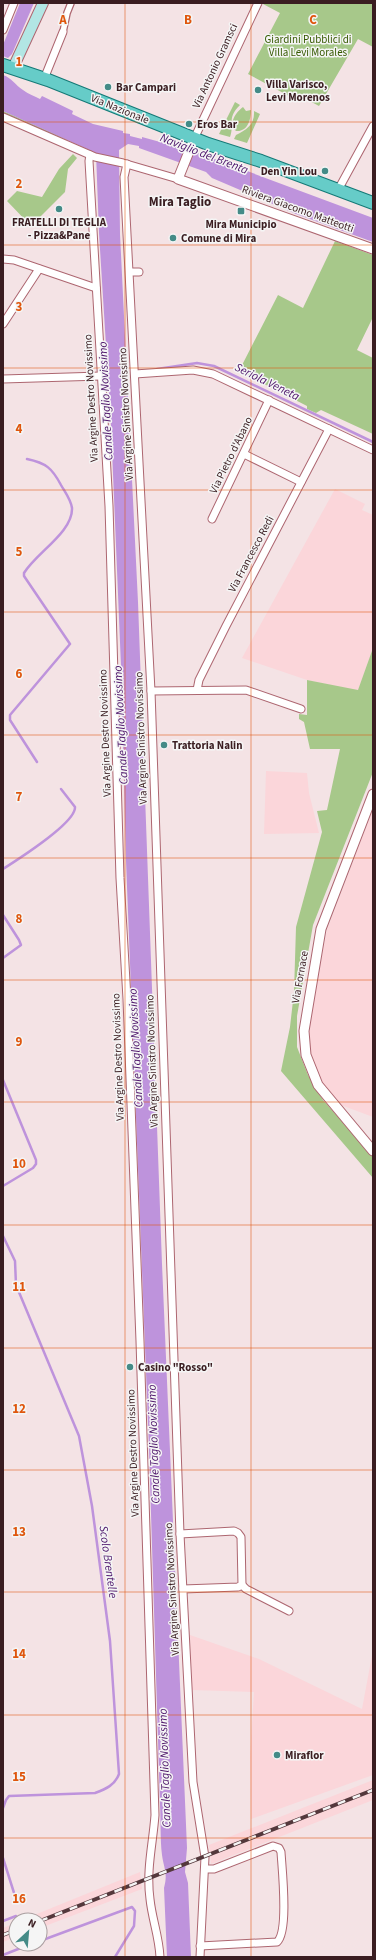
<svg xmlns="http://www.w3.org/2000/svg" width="376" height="1960" viewBox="0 0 376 1960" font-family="'Source Sans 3',sans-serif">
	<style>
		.built { fill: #fbd6da }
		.green { fill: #a7c88a }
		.water { fill: #be93dc }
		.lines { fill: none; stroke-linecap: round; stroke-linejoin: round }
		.stream { stroke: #be93dc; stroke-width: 2.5 }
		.pedestrian-casing { stroke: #ad6670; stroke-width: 8 }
		.minor-casing { stroke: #ad6670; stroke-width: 9 }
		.tertiary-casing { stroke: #ad6670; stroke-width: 11 }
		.secondary-casing { stroke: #ad6670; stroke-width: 12 }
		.primary-casing { stroke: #147976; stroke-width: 14 }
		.pedestrian { stroke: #fff; stroke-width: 5.5 }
		.minor { stroke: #fff; stroke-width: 7 }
		.tertiary { stroke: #fff; stroke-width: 9 }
		.secondary { stroke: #b2e6e4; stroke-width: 10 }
		.primary { stroke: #66ccc8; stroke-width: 12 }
		.rail-casing { stroke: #54383c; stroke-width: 4 }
		.rail { stroke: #f5f5f5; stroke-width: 2.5; stroke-dasharray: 8; stroke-linecap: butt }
		.grid { fill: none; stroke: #df560d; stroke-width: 1; stroke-opacity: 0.55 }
		.poi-dot { fill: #448b87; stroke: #f5f5f5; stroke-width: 1.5 }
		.labels { text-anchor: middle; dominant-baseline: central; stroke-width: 3; stroke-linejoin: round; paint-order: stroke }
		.park-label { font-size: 11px; fill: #365900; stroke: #f5f5f5 }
		.street-label { font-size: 11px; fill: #3a1d21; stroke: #f5f5f5 }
		.poi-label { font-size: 11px; font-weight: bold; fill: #3a1d21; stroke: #f5f5f5; text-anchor: start }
		.water-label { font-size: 12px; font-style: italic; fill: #4b1269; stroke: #f5f5f5 }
		.quarter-label { font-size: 13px; font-weight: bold; fill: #3a1d21; stroke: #f5f5f5 }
		.grid-label { font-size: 13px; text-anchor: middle; font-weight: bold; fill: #df560d; stroke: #f5f5f5; stroke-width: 3; stroke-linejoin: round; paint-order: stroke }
	</style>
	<rect width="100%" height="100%" fill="#f4e3e5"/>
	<!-- built -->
	<g class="built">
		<path d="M 335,489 L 365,504 L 362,510 L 373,515 L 373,648 L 358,691 L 307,680 L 242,658 Z"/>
		<path d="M 266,771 L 307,773 L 309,793 L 319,833 L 264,834 Z"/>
		<path d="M 373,809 L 373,1117 L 341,1105 L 326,1089 L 315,1071 L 306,1037 L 327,930 Z"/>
		<path d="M 190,1635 L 259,1659 L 362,1709 L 373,1650 L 373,1775 L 251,1819 L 250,1756 L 254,1692 L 192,1690 Z"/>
		<path d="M 373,1780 L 373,1800 L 211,1864 L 209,1845 Z"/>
		<path d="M 140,1872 L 142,1889 L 40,1928 L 40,1920 L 22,1920 Z"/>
		<path d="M 16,1923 L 16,1937 L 3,1942 L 3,1928 Z"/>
	</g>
	<!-- green -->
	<g class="green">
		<path d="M 264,3 L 373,3 L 373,47 L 358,39 L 319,106 L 304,98 L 300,102 L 248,74 L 280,13 L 263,4 Z"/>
		<path d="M 235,102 L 240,105 C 226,119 235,124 230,137 L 219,134 Z"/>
		<path d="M 243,107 L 246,111 L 251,110 C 251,119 248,132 236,131 C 228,123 236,112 243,107 Z"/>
		<path d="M 3,111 L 85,147 L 3,114 Z"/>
		<path d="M 254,111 L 260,114 L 247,143 L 234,139 L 236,135 C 246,130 255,125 254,111 Z"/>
		<path d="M 73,154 L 77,158 L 68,169 L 65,192 L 31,226 L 7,201 L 17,191 L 42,197 L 59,169 Z"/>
		<path d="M 335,241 L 373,255 L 373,317 L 357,350 L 373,358 L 373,434 L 321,410 L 316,413 L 307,409 L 307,406 L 239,371 L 278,295 L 303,308 Z"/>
		<path d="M 373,648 L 373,772 L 313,925 L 297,1016 L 297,1047 L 308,1075 L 323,1100 L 373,1156 L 373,1178 L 281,1071 L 290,1027 L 294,992 L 296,927 L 322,832 L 317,811 L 327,810 L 340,749 L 310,749 L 304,722 L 299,719 L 299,714 L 307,715 L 307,680 L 358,690 Z"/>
	</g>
	<!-- water -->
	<g class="water">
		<path d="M 20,3 L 34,3 L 12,54 L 8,58 L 3,56 L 3,45 Z"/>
		<path d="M 3,75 C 12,78 15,85 23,90 C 28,94 35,96 40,99 L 42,96 L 73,111 L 72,114 L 93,124 L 123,131 L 123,133 L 130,134 L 130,136 L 142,139 L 142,137 L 182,148 L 192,153 L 196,152 L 373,218 L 373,242 L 296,214 L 212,178 L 206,172 L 139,148 L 139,146 L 128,144 L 119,150 L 120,234 L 138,602 L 162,1264 L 187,1848 L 185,1872 L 188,1883 L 191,1957 L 167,1957 L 164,1888 C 168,1873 164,1869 162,1855 C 160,1838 161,1821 160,1805 L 149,1449 L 126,861 L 121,666 L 111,426 L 99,233 L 96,153 L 3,111 Z"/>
	</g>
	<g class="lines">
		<!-- stream -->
		<g class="stream">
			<path d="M 157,369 L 197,363 L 214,366 L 373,442"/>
			<path d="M 27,459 C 46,463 52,468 61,485 C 65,492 71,500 72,508 C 73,532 36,553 24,573 L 24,576 L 70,644 L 10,715 L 10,720 L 37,762"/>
			<path d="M 3,869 C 17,860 76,823 75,807 L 61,789"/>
			<path d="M 3,915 L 19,940 L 21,945 L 3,958"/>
			<path d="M 3,1080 L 36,1160 L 36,1164 L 33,1168 L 3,1186"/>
			<path d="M 3,1236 L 15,1261 L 16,1285 L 79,1436 L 92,1506 L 110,1641 L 119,1774 C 115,1785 106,1789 95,1793 L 9,1796 L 6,1800 L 3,1808"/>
			<path d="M 3,1858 L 15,1896"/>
			<path d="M 3,1921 L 16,1916"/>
			<path d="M 40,1941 L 132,1907 L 135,1911 L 134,1926 L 115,1957"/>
			<path d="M 3,1955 L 31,1944"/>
		</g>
		<!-- pedestrian casing -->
		<g class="pedestrian-casing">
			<path id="pedestrian" d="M 63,32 L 67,13 L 71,3"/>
		</g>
		<!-- minor casing -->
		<g class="minor-casing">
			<g id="minor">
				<path d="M 3,30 L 14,3"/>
				<path d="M 44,79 L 63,32"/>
				<path d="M 3,117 L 95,157 L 123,163 L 178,179"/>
				<path d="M 194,139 L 258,3"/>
				<path d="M 90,155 L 89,161 L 109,506 L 120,878 L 127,999 L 140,1341 L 155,1815 C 153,1843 146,1870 150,1899 C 152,1919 159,1936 160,1957"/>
				<path d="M 127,164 L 124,177 L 151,691 L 180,1534 L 193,1782 L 205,1857 L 200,1957"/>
				<path d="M 338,190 L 373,126"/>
				<path d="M 3,259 L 14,260 L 96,288"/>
				<path d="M 130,272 L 139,272"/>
				<path d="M 3,324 L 39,269"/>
				<path d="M 135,374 L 193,370 L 213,374 L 373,450"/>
				<path d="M 3,379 L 101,376"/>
				<path d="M 244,454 L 301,482"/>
				<path d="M 212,519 L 269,400"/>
				<path d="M 197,690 L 199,680 L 226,626 L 329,429"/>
				<path d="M 151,691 L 246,690 L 301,709"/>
				<path d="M 180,1534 L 234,1531 L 238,1533 L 241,1537 L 242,1585 L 238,1587 L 183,1589"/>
				<path d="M 242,1585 L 246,1589 L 289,1611"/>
				<path d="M 200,1946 L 277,1942 C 289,1932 282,1869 281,1852 L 279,1848 L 273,1846 L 214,1869 L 205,1869"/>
			</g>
		</g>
		<!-- tertiary casing -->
		<g class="tertiary-casing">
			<g id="tertiary">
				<path d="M 194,139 L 178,179 L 373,249"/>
				<path d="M 373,794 L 321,929 L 304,1031 L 306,1055 L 318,1085 L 373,1151"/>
			</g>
		</g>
		<!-- secondary casing -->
		<g class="secondary-casing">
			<path id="secondary" d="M 13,68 L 43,3"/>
		</g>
		<!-- primary casing -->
		<g class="primary-casing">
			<path id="primary" d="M 3,65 L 48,80 L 208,144 L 261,161 L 373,203"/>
		</g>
		<!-- pedestrian -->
		<use href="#pedestrian" class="pedestrian"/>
		<!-- minor -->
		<use href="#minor" class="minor"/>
		<!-- tertiary -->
		<use href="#tertiary" class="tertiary"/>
		<!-- secondary -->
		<use href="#secondary" class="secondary"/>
		<!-- primary -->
		<use href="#primary" class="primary"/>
		<!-- rail casing -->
		<g class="rail-casing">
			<g id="rail">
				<path d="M 40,1921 L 373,1790"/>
				<path d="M 3,1935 L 16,1930"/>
			</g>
		</g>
		<!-- rail -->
		<use href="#rail" class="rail"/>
	</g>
	<!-- grid -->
	<path class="grid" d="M 125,3 L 125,1957M 251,3 L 251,1957M 3,122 L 373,122M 3,245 L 373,245M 3,368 L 373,368M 3,490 L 373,490M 3,612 L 373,612M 3,735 L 373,735M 3,858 L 373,858M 3,980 L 373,980M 3,1102 L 373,1102M 3,1225 L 373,1225M 3,1348 L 373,1348M 3,1470 L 373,1470M 3,1592 L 373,1592M 3,1715 L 373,1715M 3,1838 L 373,1838"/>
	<!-- markers -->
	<g class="poi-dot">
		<circle cx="108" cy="87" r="4"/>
		<circle cx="258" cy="90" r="4"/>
		<circle cx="189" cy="124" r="4"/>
		<circle cx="325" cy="171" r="4"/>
		<circle cx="59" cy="209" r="4"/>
		<rect x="237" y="207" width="8" height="8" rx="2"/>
		<circle cx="173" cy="238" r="4"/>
		<circle cx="164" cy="745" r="4"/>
		<circle cx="130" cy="1367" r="4"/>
		<circle cx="277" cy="1755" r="4"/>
	</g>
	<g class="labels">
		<!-- park labels -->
		<g class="park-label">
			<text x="308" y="39">Giardini Pubblici di<tspan x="308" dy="13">Villa Levi Morales</tspan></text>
		</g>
		<!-- street labels -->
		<g class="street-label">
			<text transform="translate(215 66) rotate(-65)">Via Antonio Gramsci</text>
			<text transform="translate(120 109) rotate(22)">Via Nazionale</text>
			<text transform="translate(298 209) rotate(20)">Riviera Giacomo Matteotti</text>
			<text transform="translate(91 398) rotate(-93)">Via Argine Destro Novissimo</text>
			<text transform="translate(126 414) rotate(-93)">Via Argine Sinistro Novissimo</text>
			<text transform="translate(231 455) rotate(-64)">Via Pietro d'Abano</text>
			<text transform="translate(251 554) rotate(-62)">Via Francesco Redi</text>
			<text transform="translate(105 733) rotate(-92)">Via Argine Destro Novissimo</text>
			<text transform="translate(141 738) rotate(-92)">Via Argine Sinistro Novissimo</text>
			<text transform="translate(300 977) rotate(-80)">Via Fornace</text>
			<text transform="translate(118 1057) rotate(-92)">Via Argine Destro Novissimo</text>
			<text transform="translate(152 1061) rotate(-92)">Via Argine Sinistro Novissimo</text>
			<text transform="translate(133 1453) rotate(-92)">Via Argine Destro Novissimo</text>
			<text transform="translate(172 1589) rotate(-93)">Via Argine Sinistro Novissimo</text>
		</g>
		<!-- poi labels -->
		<g class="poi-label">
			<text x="266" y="84">Villa Varisco,<tspan x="266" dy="13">Levi Morenos</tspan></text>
			<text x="116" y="87">Bar Campari</text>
			<text x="197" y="124">Eros Bar</text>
			<text x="317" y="171" text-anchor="end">Den Yin Lou</text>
			<text x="59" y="222" text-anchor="middle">FRATELLI DI TEGLIA<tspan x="59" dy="13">- Pizza&amp;Pane</tspan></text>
			<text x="241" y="224" text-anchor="middle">Mira Municipio</text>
			<text x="181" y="238">Comune di Mira</text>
			<text x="172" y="745">Trattoria Nalin</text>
			<text x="138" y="1367">Casino "Rosso"</text>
			<text x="285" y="1755">Miraflor</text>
		</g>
		<!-- water labels -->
		<g class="water-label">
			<text transform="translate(204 154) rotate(21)">Naviglio del Brenta</text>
			<text transform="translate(267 382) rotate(26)">Seriola Veneta</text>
			<text transform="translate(106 401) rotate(-93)">Canale Taglio Novissimo</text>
			<text transform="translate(121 725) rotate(-93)">Canale Taglio Novissimo</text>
			<text transform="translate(136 1048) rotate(-93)">Canale Taglio Novissimo</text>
			<text transform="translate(154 1444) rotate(-92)">Canale Taglio Novissimo</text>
			<text transform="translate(108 1562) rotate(82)">Scolo Brentelle</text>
			<text transform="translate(165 1768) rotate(-92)">Canale Taglio Novissimo</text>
		</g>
		<!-- quarter labels -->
		<g class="quarter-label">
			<text x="180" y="202">Mira Taglio</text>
		</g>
	</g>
	<g class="grid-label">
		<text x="63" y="24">A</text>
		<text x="188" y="24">B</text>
		<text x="313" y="24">C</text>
		<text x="19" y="66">1</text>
		<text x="19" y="188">2</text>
		<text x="19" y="311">3</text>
		<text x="19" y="433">4</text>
		<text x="19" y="556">5</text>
		<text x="19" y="678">6</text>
		<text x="19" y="801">7</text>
		<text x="19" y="923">8</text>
		<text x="19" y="1046">9</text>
		<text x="19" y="1168">10</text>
		<text x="19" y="1291">11</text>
		<text x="19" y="1413">12</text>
		<text x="19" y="1536">13</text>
		<text x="19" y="1658">14</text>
		<text x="19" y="1781">15</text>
		<text x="19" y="1903">16</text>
	</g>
	<!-- border -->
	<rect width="376" height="1960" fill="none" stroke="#3a1d21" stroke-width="8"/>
	<!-- north arrow -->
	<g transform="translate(28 1932) rotate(26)"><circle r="19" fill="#f5f5f5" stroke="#aa9fa0"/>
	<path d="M0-3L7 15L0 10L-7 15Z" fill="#448b87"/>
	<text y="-6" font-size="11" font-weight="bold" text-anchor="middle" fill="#3a1d21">N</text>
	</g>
</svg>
